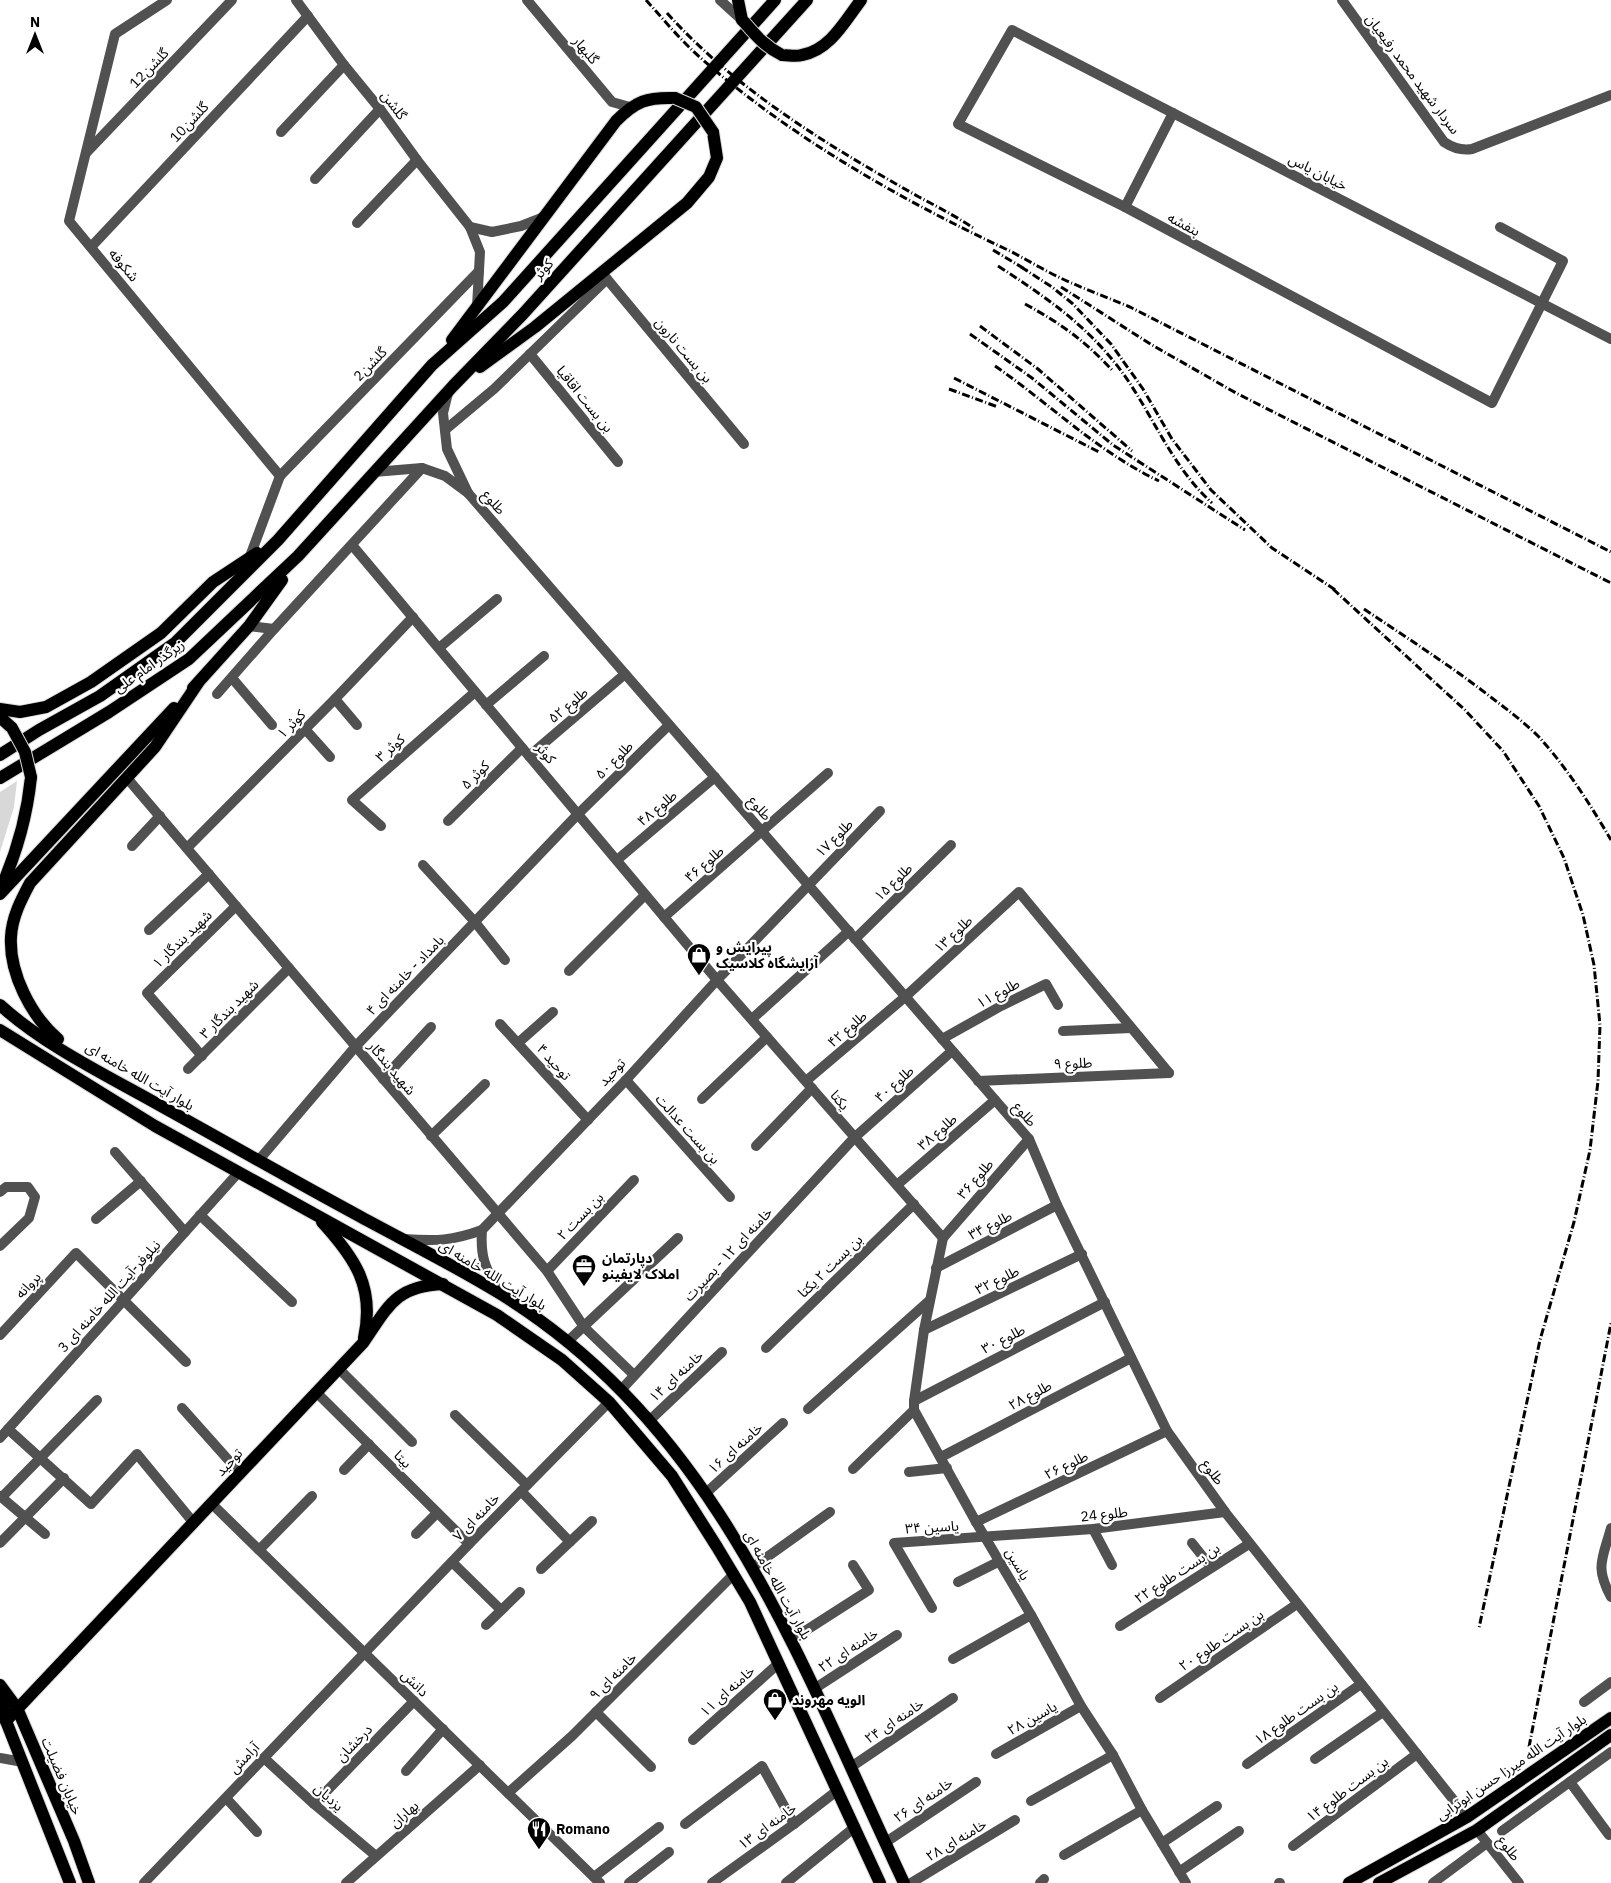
<svg xmlns="http://www.w3.org/2000/svg" width="1611" height="1883" viewBox="0 0 1611 1883" font-family="'IBM Plex Sans','Noto Sans Arabic',sans-serif">
	<style>
		.green { fill: #d8d8d8 }
		.lines { fill: none; stroke-linecap: round; stroke-linejoin: round }
		.major-casing { stroke: #dbdbdb; stroke-width: 14 }
		.minor { stroke: #515151; stroke-width: 10 }
		.major { stroke: #000; stroke-width: 12 }
		.rail { stroke: #000; stroke-width: 3; stroke-dasharray: 8 2.5 1 2.5; stroke-linecap: butt }
		.major-bridge-casing { stroke: #dbdbdb; stroke-width: 14; stroke-linecap: butt }
		.major-bridge { stroke: #000; stroke-width: 12 }
		.labels { text-anchor: middle; dominant-baseline: central; stroke-width: 4.5; stroke-linejoin: round; paint-order: stroke }
		.street-label { font-size: 14px; fill: #000; stroke: #fff }
		.poi-label { font-size: 14px; font-weight: bold; fill: #000; stroke: #fff; text-anchor: start }
	</style>
	<rect width="100%" height="100%" fill="#fff"/>
	<!-- green -->
	<path class="green" d="M 17,781 L 14,807 L 0,852 L 0,792 Z"/>
	<g class="lines">
		<!-- major casing -->
		<g class="major-casing">
			<g id="major">
				<path d="M 738,0 L 742,20 L 745,23"/>
				<path d="M 782,55 C 789,55 796,57 802,55 C 830,50 845,21 861,0"/>
				<path d="M 452,340 L 616,121 C 636,101 647,97 675,98"/>
				<path d="M 480,367 L 535,327 L 687,203 L 709,177 L 717,158 L 713,132"/>
				<path d="M 193,688 L 249,626 L 282,580"/>
				<path d="M 0,709 L 20,712 L 46,707 L 91,682 L 161,633 L 213,582 L 257,553"/>
				<path d="M 0,717 L 12,728"/>
				<path d="M 0,755 L 39,730 L 100,696 L 175,643 L 278,540 L 432,365 L 503,302 L 775,0"/>
				<path d="M 0,778 L 109,712 L 189,659 L 298,556 L 453,386 L 523,314 L 807,0"/>
				<path d="M 1,888 C 17,852 27,817 31,777"/>
				<path d="M 0,894 L 174,708"/>
				<path d="M 0,1005 C 45,1046 108,1076 161,1106 C 228,1143 294,1181 361,1217 C 407,1242 455,1266 499,1293 C 720,1429 799,1661 904,1883"/>
				<path d="M 0,1030 L 155,1126 L 497,1315 L 562,1360 L 609,1402 L 672,1476 L 717,1547 L 750,1602 L 880,1883"/>
				<path d="M 58,1039 C 31,1016 9,973 11,937 C 12,917 21,900 30,883 L 155,747 L 198,683"/>
				<path d="M 322,1222 C 355,1258 375,1287 364,1338"/>
				<path d="M 0,1685 L 17,1708 L 74,1841 L 89,1883"/>
				<path d="M 0,1687 L 6,1721 L 70,1883"/>
				<path d="M 6,1721 L 363,1343 C 388,1307 395,1286 443,1284"/>
				<path d="M 1349,1883 L 1467,1817 L 1611,1718"/>
				<path d="M 1379,1883 L 1477,1830 L 1611,1735"/>
			</g>
		</g>
		<!-- minor -->
		<g class="minor">
			<path d="M 167,0 L 115,34 L 69,221 L 280,476"/>
			<path d="M 296,0 L 344,65 L 380,109 L 417,160 L 470,227 L 480,252 L 477,307"/>
			<path d="M 527,0 L 612,102 L 630,107"/>
			<path d="M 720,0 L 742,20"/>
			<path d="M 1342,0 L 1444,142 C 1453,148 1461,151 1472,149 L 1611,95"/>
			<path d="M 281,132 L 344,65"/>
			<path d="M 86,153 L 232,0"/>
			<path d="M 315,179 L 380,109"/>
			<path d="M 1125,207 L 1173,113"/>
			<path d="M 357,223 L 417,160"/>
			<path d="M 470,227 L 492,232 L 521,226 L 544,217"/>
			<path d="M 1500,227 L 1563,261 L 1492,403 L 1125,207 L 958,124 L 1012,30 L 1543,304 L 1611,339"/>
			<path d="M 91,247 L 308,16"/>
			<path d="M 602,273 L 744,444"/>
			<path d="M 530,354 L 618,462"/>
			<path d="M 445,430 L 494,389 L 607,279"/>
			<path d="M 374,472 L 422,468 L 445,476 L 468,493 L 447,449 L 443,413 L 448,393"/>
			<path d="M 468,493 L 1029,1139 L 1057,1205 L 1167,1431 L 1225,1512 L 1467,1817"/>
			<path d="M 352,545 L 717,980 L 943,1238"/>
			<path d="M 249,559 L 280,476 L 479,271"/>
			<path d="M 249,626 L 274,629"/>
			<path d="M 439,648 L 497,599"/>
			<path d="M 232,678 L 272,725"/>
			<path d="M 217,694 L 274,629 L 422,468"/>
			<path d="M 335,699 L 357,725"/>
			<path d="M 486,705 L 544,656"/>
			<path d="M 305,729 L 330,757"/>
			<path d="M 529,756 L 625,674"/>
			<path d="M 127,778 L 547,1271 L 584,1327 L 634,1375"/>
			<path d="M 448,821 L 522,748"/>
			<path d="M 381,826 L 352,800 L 475,692"/>
			<path d="M 132,846 L 160,816"/>
			<path d="M 187,848 L 335,699 L 413,617"/>
			<path d="M 617,860 L 715,777"/>
			<path d="M 423,865 L 475,922 L 505,960"/>
			<path d="M 664,917 L 828,773"/>
			<path d="M 149,930 L 209,874"/>
			<path d="M 855,939 L 951,845"/>
			<path d="M 569,971 L 645,895"/>
			<path d="M 752,1019 L 849,931"/>
			<path d="M 500,1024 L 588,1120"/>
			<path d="M 1063,1031 L 1131,1028"/>
			<path d="M 942,1039 L 1001,1006 L 1046,984 L 1058,1005"/>
			<path d="M 518,1043 L 553,1012"/>
			<path d="M 202,1056 L 147,993 L 236,906"/>
			<path d="M 188,1069 L 289,968"/>
			<path d="M 383,1079 L 431,1027"/>
			<path d="M 626,1080 L 730,1197"/>
			<path d="M 806,1081 L 905,997 L 1019,892 L 1169,1073"/>
			<path d="M 978,1081 L 1169,1073"/>
			<path d="M 702,1099 L 767,1037"/>
			<path d="M 431,1136 L 485,1084"/>
			<path d="M 1029,1139 L 943,1238 L 924,1330 L 914,1401 L 914,1410 L 976,1522 L 1031,1615 L 1081,1706 L 1113,1755 L 1142,1810 L 1186,1883"/>
			<path d="M 756,1146 L 812,1088"/>
			<path d="M 115,1152 L 185,1232"/>
			<path d="M 258,1161 L 356,1046 L 578,814 L 669,725"/>
			<path d="M 897,1185 L 995,1100"/>
			<path d="M 0,1192 L 6,1187 L 28,1187 L 35,1197 L 29,1218 L 0,1246"/>
			<path d="M 200,1215 L 292,1302"/>
			<path d="M 96,1219 L 141,1181"/>
			<path d="M 405,1239 C 436,1241 452,1241 482,1230"/>
			<path d="M 936,1268 L 1057,1205"/>
			<path d="M 547,1271 L 634,1180"/>
			<path d="M 499,1293 C 486,1268 480,1259 482,1230 L 626,1080 L 717,980 L 880,811"/>
			<path d="M 924,1330 L 1082,1254"/>
			<path d="M 0,1335 L 76,1253 L 186,1362"/>
			<path d="M 567,1342 L 678,1238"/>
			<path d="M 766,1348 L 914,1204"/>
			<path d="M 339,1369 L 412,1442"/>
			<path d="M 621,1390 L 855,1137 L 952,1051"/>
			<path d="M 316,1392 L 469,1544"/>
			<path d="M 914,1401 L 1105,1302"/>
			<path d="M 182,1408 L 240,1473"/>
			<path d="M 808,1409 L 929,1301"/>
			<path d="M 455,1415 L 527,1485"/>
			<path d="M 650,1420 L 722,1352"/>
			<path d="M 8,1429 L 91,1504 L 137,1454 L 193,1522"/>
			<path d="M 0,1438 L 238,1173"/>
			<path d="M 941,1457 L 1131,1358"/>
			<path d="M 853,1469 L 914,1410"/>
			<path d="M 344,1470 L 369,1444"/>
			<path d="M 909,1472 L 947,1468"/>
			<path d="M 521,1491 L 570,1542"/>
			<path d="M 706,1493 L 783,1423"/>
			<path d="M 0,1496 L 45,1534"/>
			<path d="M 2,1497 L 97,1400"/>
			<path d="M 211,1503 L 600,1883"/>
			<path d="M 976,1522 L 1167,1431"/>
			<path d="M 1611,1528 C 1602,1560 1595,1567 1611,1597"/>
			<path d="M 1093,1529 L 1112,1565"/>
			<path d="M 416,1534 L 437,1513"/>
			<path d="M 0,1543 L 64,1478"/>
			<path d="M 1192,1543 L 1211,1567"/>
			<path d="M 259,1550 L 312,1496"/>
			<path d="M 452,1562 L 501,1610"/>
			<path d="M 753,1567 L 830,1512"/>
			<path d="M 541,1569 L 592,1521"/>
			<path d="M 958,1582 L 1000,1561"/>
			<path d="M 932,1608 L 894,1543 L 1093,1529 L 1225,1512"/>
			<path d="M 486,1625 L 520,1592"/>
			<path d="M 1120,1626 L 1249,1544"/>
			<path d="M 791,1640 L 869,1590 L 853,1565"/>
			<path d="M 953,1659 L 1031,1615"/>
			<path d="M 814,1689 L 897,1635"/>
			<path d="M 1160,1698 L 1297,1604"/>
			<path d="M 1584,1702 L 1611,1682"/>
			<path d="M 596,1712 L 651,1767"/>
			<path d="M 693,1740 L 779,1663"/>
			<path d="M 996,1754 L 1081,1706"/>
			<path d="M 0,1758 L 23,1762"/>
			<path d="M 264,1758 L 314,1804 L 376,1856"/>
			<path d="M 1315,1759 L 1383,1712"/>
			<path d="M 1247,1764 L 1361,1684"/>
			<path d="M 851,1767 L 953,1698"/>
			<path d="M 406,1771 L 443,1729"/>
			<path d="M 1570,1782 L 1609,1835"/>
			<path d="M 508,1793 L 572,1736 L 734,1574"/>
			<path d="M 226,1798 L 257,1832"/>
			<path d="M 1031,1801 L 1113,1755"/>
			<path d="M 314,1804 L 414,1701"/>
			<path d="M 685,1824 L 762,1766 L 794,1824"/>
			<path d="M 1477,1830 L 1519,1883"/>
			<path d="M 1502,1831 L 1611,1752"/>
			<path d="M 886,1842 L 976,1782"/>
			<path d="M 1162,1843 L 1217,1806"/>
			<path d="M 1293,1846 L 1417,1754"/>
			<path d="M 1064,1855 L 1142,1810"/>
			<path d="M 1179,1872 L 1239,1831"/>
			<path d="M 594,1877 L 659,1827"/>
			<path d="M 144,1883 L 469,1544 L 609,1402"/>
			<path d="M 346,1883 L 480,1765"/>
			<path d="M 629,1883 L 669,1852"/>
			<path d="M 712,1883 L 794,1824 L 838,1790"/>
			<path d="M 786,1883 L 855,1827"/>
			<path d="M 911,1883 L 1015,1820"/>
			<path d="M 1040,1883 L 1044,1879"/>
			<path d="M 1279,1883 L 1280,1883"/>
			<path d="M 1433,1883 L 1487,1843"/>
		</g>
		<!-- major -->
		<use href="#major" class="major"/>
		<!-- rail -->
		<g class="rail">
			<path d="M 646,0 C 664,20 682,42 703,60 C 792,138 903,201 1010,251 C 1031,262 1052,275 1074,284 C 1092,292 1111,299 1130,307 L 1611,552"/>
			<path d="M 667,13 C 737,91 829,146 919,197 C 938,207 957,217 975,229"/>
			<path d="M 993,250 L 1028,271"/>
			<path d="M 998,266 C 1046,297 1088,326 1122,372 C 1153,415 1172,467 1212,503"/>
			<path d="M 1021,267 L 1052,287 L 1073,304 L 1111,344 L 1143,389 L 1172,439 L 1211,490 L 1272,548 L 1337,591"/>
			<path d="M 1061,287 L 1152,345 L 1236,393 L 1611,583"/>
			<path d="M 1025,304 C 1060,323 1084,340 1112,370"/>
			<path d="M 980,326 L 1038,369 L 1132,451"/>
			<path d="M 970,334 L 1032,378 L 1113,445 L 1245,530"/>
			<path d="M 995,366 C 1050,404 1098,452 1159,481"/>
			<path d="M 954,378 L 1099,452"/>
			<path d="M 949,389 L 998,407"/>
			<path d="M 1333,589 L 1465,710 L 1503,751 L 1539,806 L 1564,858 L 1583,915 L 1594,965 L 1600,1025 L 1598,1081 L 1590,1150 L 1574,1222 L 1540,1340 L 1479,1628"/>
			<path d="M 1364,609 C 1407,638 1451,666 1492,698 C 1508,710 1525,723 1539,737 C 1567,768 1590,804 1611,840"/>
			<path d="M 1529,1747 L 1611,1323"/>
		</g>
		<!-- major-bridge casing -->
		<g class="major-bridge-casing">
			<g id="major-bridge">
				<path d="M 745,23 C 757,37 766,47 782,55"/>
				<path d="M 675,98 L 696,107 L 713,132"/>
				<path d="M 12,728 L 25,752 L 31,777"/>
			</g>
		</g>
		<!-- major-bridge -->
		<use href="#major-bridge" class="major-bridge"/>
	</g>
	<!-- icons -->
	<defs>
		<g id="shop-pin" transform="scale(1.25)"><path d="M0 17L-7.5 6A9.5 9.5 0 1 1 7.5 6Z" fill="#000" stroke="#fff"/><path d="M-5-2.5h2.3a2.7 3.5 0 0 1 5.4 0H5L5.5 6h-11ZM-1.5-2.5h3a1.5 2.3 0 0 0-3 0Z" fill="#fff"/></g>
		<g id="office-pin" transform="scale(1.25)"><path d="M0 17L-7.5 6A9.5 9.5 0 1 1 7.5 6Z" fill="#000" stroke="#fff"/><path d="M-6-3h4V-5.5h4V-3h4V5H-6ZM-1-4.5V-3h2v-1.5ZM-6 0V1H6V0Z" fill="#fff"/></g>
		<g id="restaurant-pin" transform="scale(1.25)"><path d="M0 17L-7.5 6A9.5 9.5 0 1 1 7.5 6Z" fill="#000" stroke="#fff"/><path d="M-5-6h1v4h1v-4h1v4h1v-4h1v5L-1.5 .5V6h-2V.5L-5-1ZM5-6V6H3V1.5H1.5Q1.5-4 5-6Z" fill="#fff"/></g>
	</defs>
	<g fill-rule="evenodd">
		<use href="#shop-pin" x="699" y="955"/>
		<use href="#office-pin" x="584" y="1266"/>
		<use href="#shop-pin" x="775" y="1700"/>
		<use href="#restaurant-pin" x="539" y="1829"/>
	</g>
	<g class="labels">
		<!-- street labels -->
		<g class="street-label">
			<text transform="translate(586 50) rotate(50)">گلبهار</text>
			<text transform="translate(149 68) rotate(-46)">گلشن12</text>
			<text transform="translate(1413 74) rotate(53)">سردار شهید محمد رفیعیان</text>
			<text transform="translate(394 105) rotate(53)">گلشن</text>
			<text transform="translate(189 122) rotate(-47)">گلشن10</text>
			<text transform="translate(1318 172) rotate(27)">خیابان یاس</text>
			<text transform="translate(1184 224) rotate(28)">بنفشه</text>
			<text transform="translate(124 265) rotate(50)">شکوفه</text>
			<text transform="translate(543 269) rotate(-48)">کوثر</text>
			<text transform="translate(684 350) rotate(50)">بن بست نارون</text>
			<text transform="translate(370 364) rotate(-46)">گلشن2</text>
			<text transform="translate(585 399) rotate(51)">بن بست اقاقیا</text>
			<text transform="translate(494 502) rotate(49)">طلوع</text>
			<text transform="translate(149 666) rotate(-35)">زیرگذر امام علی</text>
			<text transform="translate(568 705) rotate(-40)">طلوع ۵۲</text>
			<text transform="translate(291 724) rotate(-45)">کوثر ۱</text>
			<text transform="translate(390 748) rotate(-41)">کوثر ۳</text>
			<text transform="translate(546 753) rotate(50)">کوثر</text>
			<text transform="translate(614 760) rotate(-45)">طلوع ۵۰</text>
			<text transform="translate(475 775) rotate(-45)">کوثر ۵</text>
			<text transform="translate(657 808) rotate(-40)">طلوع ۴۸</text>
			<text transform="translate(760 808) rotate(49)">طلوع</text>
			<text transform="translate(834 838) rotate(-45)">طلوع ۱۷</text>
			<text transform="translate(704 864) rotate(-41)">طلوع ۴۶</text>
			<text transform="translate(893 882) rotate(-44)">طلوع ۱۵</text>
			<text transform="translate(953 934) rotate(-43)">طلوع ۱۳</text>
			<text transform="translate(182 939) rotate(-44)">شهید بندگار ۱</text>
			<text transform="translate(405 975) rotate(-46)">بامداد - خامنه ای ۴</text>
			<text transform="translate(998 993) rotate(-28)">طلوع ۱۱</text>
			<text transform="translate(229 1009) rotate(-45)">شهید بندگار ۳</text>
			<text transform="translate(847 1029) rotate(-41)">طلوع ۴۲</text>
			<text transform="translate(554 1062) rotate(48)">توحید ۴</text>
			<text transform="translate(1073 1063) rotate(-2)">طلوع ۹</text>
			<text transform="translate(392 1068) rotate(50)">شهید بندگار</text>
			<text transform="translate(612 1072) rotate(-47)">توحید</text>
			<text transform="translate(140 1076) rotate(30)">بلوار آیت الله خامنه ای</text>
			<text transform="translate(894 1084) rotate(-42)">طلوع ۴۰</text>
			<text transform="translate(840 1100) rotate(49)">یکتا</text>
			<text transform="translate(1025 1114) rotate(49)">طلوع</text>
			<text transform="translate(688 1129) rotate(48)">بن بست عدالت</text>
			<text transform="translate(937 1132) rotate(-41)">طلوع ۳۸</text>
			<text transform="translate(975 1179) rotate(-49)">طلوع ۳۶</text>
			<text transform="translate(580 1216) rotate(-46)">بن بست ۲</text>
			<text transform="translate(990 1225) rotate(-27)">طلوع ۳۴</text>
			<text transform="translate(728 1254) rotate(-47)">خامنه ای ۱۲ - بصیرت</text>
			<text transform="translate(830 1266) rotate(-44)">بن بست ۲ یکتا</text>
			<text transform="translate(493 1275) rotate(31)">بلوار آیت الله خامنه ای</text>
			<text transform="translate(997 1280) rotate(-26)">طلوع ۳۲</text>
			<text transform="translate(28 1285) rotate(-47)">پروانه</text>
			<text transform="translate(109 1296) rotate(-48)">نیلوفر-آیت الله خامنه ای 3</text>
			<text transform="translate(1003 1339) rotate(-27)">طلوع ۳۰</text>
			<text transform="translate(676 1376) rotate(-43)">خامنه ای ۱۴</text>
			<text transform="translate(1030 1395) rotate(-28)">طلوع ۲۸</text>
			<text transform="translate(735 1448) rotate(-42)">خامنه ای ۱۶</text>
			<text transform="translate(403 1459) rotate(45)">بیتا</text>
			<text transform="translate(229 1462) rotate(-47)">توحید</text>
			<text transform="translate(1066 1465) rotate(-26)">طلوع ۲۶</text>
			<text transform="translate(1213 1472) rotate(54)">طلوع</text>
			<text transform="translate(1104 1514) rotate(-6)">طلوع 24</text>
			<text transform="translate(476 1517) rotate(-46)">خامنه ای ۷</text>
			<text transform="translate(932 1527) rotate(-3)">یاسین ۳۴</text>
			<text transform="translate(1018 1564) rotate(60)">یاسین</text>
			<text transform="translate(1177 1573) rotate(-33)">بن بست طلوع ۲۲</text>
			<text transform="translate(778 1585) rotate(61)">بلوار آیت الله خامنه ای</text>
			<text transform="translate(1221 1640) rotate(-34)">بن بست طلوع ۲۰</text>
			<text transform="translate(848 1650) rotate(-33)">خامنه ای ۲۲</text>
			<text transform="translate(613 1676) rotate(-45)">خامنه ای ۹</text>
			<text transform="translate(415 1683) rotate(44)">دانش</text>
			<text transform="translate(727 1691) rotate(-42)">خامنه ای ۱۱</text>
			<text transform="translate(1296 1713) rotate(-35)">بن بست طلوع ۱۸</text>
			<text transform="translate(1032 1718) rotate(-29)">یاسین ۲۸</text>
			<text transform="translate(894 1721) rotate(-34)">خامنه ای ۲۴</text>
			<text transform="translate(354 1743) rotate(-46)">درخشان</text>
			<text transform="translate(244 1758) rotate(-46)">آرامش</text>
			<text transform="translate(1511 1767) rotate(-34)">بلوار آیت الله میرزا حسن ابوترابی</text>
			<text transform="translate(62 1776) rotate(67)">خیابان فضیلت</text>
			<text transform="translate(1347 1789) rotate(-37)">بن بست طلوع ۱۴</text>
			<text transform="translate(329 1797) rotate(42)">یزدیان</text>
			<text transform="translate(923 1800) rotate(-34)">خامنه ای ۲۶</text>
			<text transform="translate(404 1814) rotate(-41)">بهاران</text>
			<text transform="translate(767 1826) rotate(-36)">خامنه ای ۱۳</text>
			<text transform="translate(956 1840) rotate(-31)">خامنه ای ۲۸</text>
			<text transform="translate(1509 1848) rotate(52)">طلوع</text>
		</g>
		<!-- poi labels -->
		<g class="poi-label">
			<text x="716" y="947">پیرایش و<tspan x="716" dy="16">آرایشگاه کلاسیک</tspan></text>
			<text x="602" y="1258">دپارتمان<tspan x="602" dy="16">املاک لایفینو</tspan></text>
			<text x="792" y="1700">الویه مهروند</text>
			<text x="556" y="1829">Romano</text>
		</g>
	</g>
	<!-- north arrow -->
	<g transform="translate(35 35)" stroke="#ffffff" stroke-width="4" paint-order="stroke">
	<path d="M0-4L9 19L0 12L-9 19Z" fill="#000000"/>
	<text y="-8" font-size="14" font-weight="bold" text-anchor="middle" fill="#000000">N</text>
	</g>
</svg>
